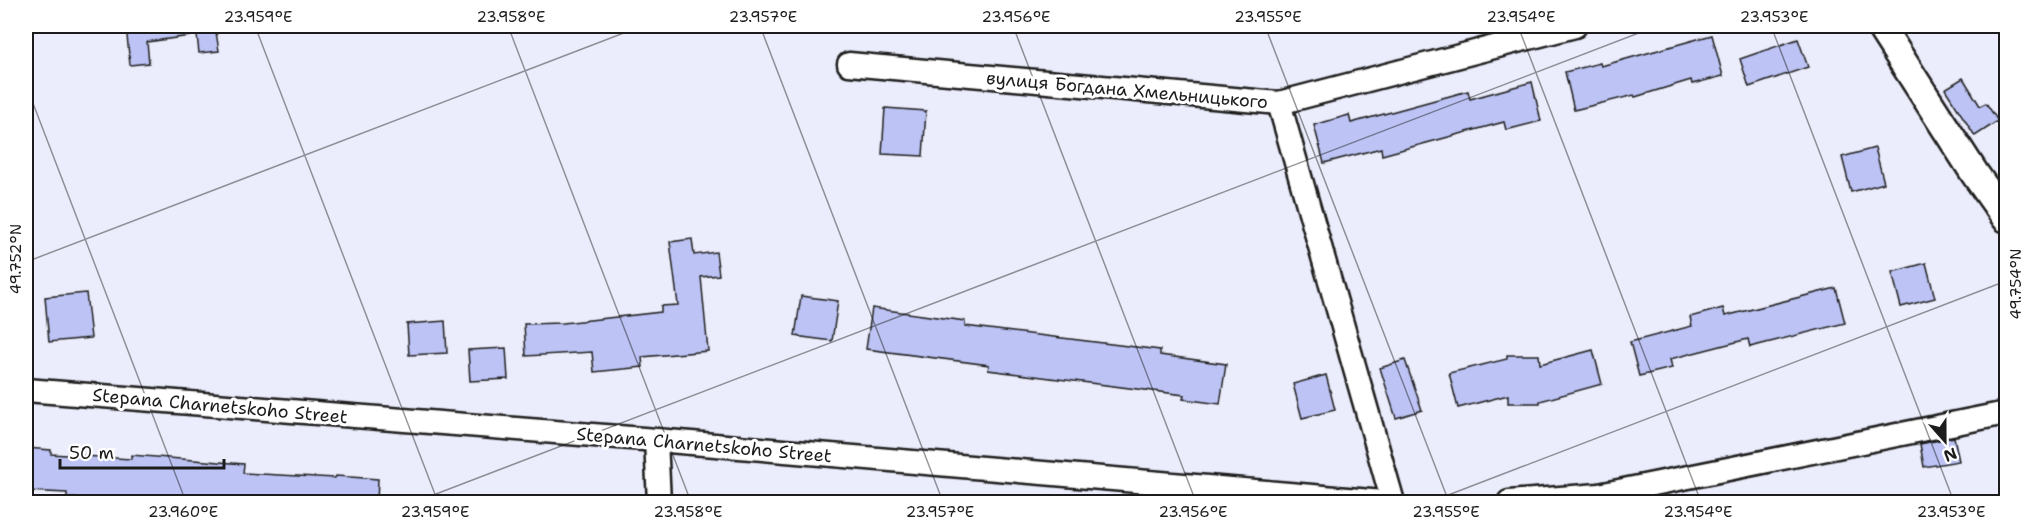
<svg xmlns="http://www.w3.org/2000/svg" width="2032" height="528" viewBox="0 0 2032 528" font-family="'Shantell Sans',sans-serif">
	<style>
		.building { fill: #bdc4f5; stroke: #1c1c1c; stroke-width: 1.5 }
		.lines { fill: none; stroke-linecap: round; stroke-linejoin: round }
		.minor-casing { stroke: #1c1c1c; stroke-width: 27 }
		.tertiary-casing { stroke: #1c1c1c; stroke-width: 32 }
		.minor { stroke: #fff; stroke-width: 22 }
		.tertiary { stroke: #fff; stroke-width: 27 }
		.ticks { fill: none; stroke: #1c1c1c; stroke-width: 1.5; stroke-opacity: 0.45 }
		.labels { text-anchor: middle; dominant-baseline: central; stroke-width: 6; stroke-linejoin: round; paint-order: stroke }
		.street-label { font-size: 18px; fill: #1c1c1c; stroke: #fff }
		.neatline { fill: none; stroke: #1c1c1c; stroke-width: 2 }
		.ticks-label { font-size: 15px; text-anchor: middle; fill: #1c1c1c }
	</style>
	<rect width="100%" height="100%" fill="#ebedfc"/>
	<filter id="ink" filterUnits="userSpaceOnUse"><feTurbulence type="fractalNoise" baseFrequency=".0167" numOctaves="2"/><feDisplacementMap in="SourceGraphic" scale="12" xChannelSelector="R" yChannelSelector="G"/><feConvolveMatrix kernelMatrix="1 2 1 2 8 2 1 2 1" color-interpolation-filters="sRGB"/></filter>
	<g filter="url(#ink)">
		<!-- building -->
		<g class="building">
			<path d="M 126,26 L 189,26 L 190,36 L 147,42 L 149,63 L 130,65 Z"/>
			<path d="M 196,26 L 215,26 L 219,51 L 199,53 Z"/>
			<path d="M 1712,35 L 1723,76 L 1692,84 L 1691,80 L 1635,97 L 1634,95 L 1574,110 L 1565,72 L 1600,63 L 1601,66 Z"/>
			<path d="M 1798,39 L 1808,67 L 1749,87 L 1740,59 Z"/>
			<path d="M 1963,78 L 1980,106 L 1986,103 L 1998,121 L 1975,136 L 1945,89 Z"/>
			<path d="M 1532,82 L 1541,121 L 1506,130 L 1504,122 L 1382,155 L 1381,148 L 1324,163 L 1314,125 L 1349,115 L 1351,123 L 1468,91 L 1470,99 Z"/>
			<path d="M 885,108 L 926,111 L 923,156 L 882,154 Z"/>
			<path d="M 1875,148 L 1884,183 L 1851,192 L 1842,157 Z"/>
			<path d="M 692,239 L 694,255 L 716,252 L 719,275 L 701,277 L 708,351 L 642,357 L 643,367 L 594,372 L 592,352 L 526,356 L 524,324 L 563,323 L 661,312 L 661,306 L 678,305 L 670,242 Z"/>
			<path d="M 1926,263 L 1935,298 L 1901,307 L 1892,272 Z"/>
			<path d="M 1836,288 L 1845,323 L 1750,347 L 1748,339 L 1670,359 L 1672,368 L 1639,376 L 1630,342 L 1692,326 L 1690,317 L 1723,308 L 1725,316 Z"/>
			<path d="M 86,293 L 91,338 L 49,342 L 45,297 Z"/>
			<path d="M 801,296 L 838,301 L 832,341 L 795,336 Z"/>
			<path d="M 872,308 L 965,321 L 965,326 L 1160,350 L 1160,355 L 1226,364 L 1220,404 L 1183,399 L 1184,395 L 988,370 L 989,365 L 866,349 Z"/>
			<path d="M 445,321 L 447,353 L 409,355 L 407,324 Z"/>
			<path d="M 506,348 L 508,379 L 470,381 L 468,350 Z"/>
			<path d="M 1593,350 L 1602,384 L 1540,401 L 1540,403 L 1508,403 L 1508,395 L 1458,408 L 1449,373 L 1507,359 L 1507,355 L 1539,355 L 1540,364 Z"/>
			<path d="M 1405,360 L 1422,410 L 1396,418 L 1380,368 Z"/>
			<path d="M 1326,375 L 1335,410 L 1302,418 L 1293,384 Z"/>
			<path d="M 1954,437 L 1959,461 L 1924,467 L 1920,444 Z"/>
			<path d="M 26,448 L 51,450 L 51,454 L 131,459 L 131,455 L 244,464 L 243,473 L 335,478 L 336,476 L 378,479 L 377,502 L 199,502 L 110,497 L 110,500 L 67,498 L 67,493 L 26,491 Z"/>
		</g>
		<g class="lines">
			<!-- minor casing -->
			<g class="minor-casing">
				<g id="minor">
					<path d="M 849,64 L 1279,103 L 1575,26"/>
					<path d="M 1279,103 L 1393,502"/>
					<path d="M 26,390 L 656,440 L 1383,502"/>
					<path d="M 656,440 L 659,502"/>
					<path d="M 1509,502 L 1599,495 L 2006,413"/>
				</g>
			</g>
			<!-- tertiary casing -->
			<g class="tertiary-casing">
				<path id="tertiary" d="M 1880,26 L 1975,174 L 2006,218"/>
			</g>
			<!-- minor -->
			<use href="#minor" class="minor"/>
			<!-- tertiary -->
			<use href="#tertiary" class="tertiary"/>
		</g>
	</g>
	<!-- ticks -->
	<path class="ticks" d="M 255,26 L 438,502M 508,26 L 691,502M 760,26 L 943,502M 1013,26 L 1196,502M 1265,26 L 1449,502M 1518,26 L 1701,502M 1771,26 L 1954,502M 26,85 L 186,502M 26,262 L 642,26M 415,502 L 1657,26M 1430,502 L 2006,281"/>
	<g class="labels">
		<!-- street labels -->
		<g class="street-label">
			<text transform="translate(1127 90) rotate(5)">вулиця Богдана Хмельницького</text>
			<text transform="translate(220 406) rotate(5)">Stepana Charnetskoho Street</text>
			<text transform="translate(704 445) rotate(5)">Stepana Charnetskoho Street</text>
		</g>
	</g>
	<!-- margin -->
	<rect width="2032" height="528" fill="none" stroke="#fff" stroke-width="66"/>
	<!-- north arrow -->
	<g transform="translate(1945 441) rotate(159)" stroke="#ffffff" stroke-width="4.5" paint-order="stroke">
	<path d="M0-4.5L10 22L0 15L-10 22Z" fill="#1c1c1c"/>
	<text y="-9" font-size="16" font-weight="bold" text-anchor="middle" fill="#1c1c1c">N</text>
	</g>
	<!-- scale -->
	<path d="M60 459v9h164v-9" fill="none" stroke="#1c1c1c" stroke-width="3"/>
	<text x="69" y="459" font-size="18" fill="#1c1c1c" stroke="#ffffff" stroke-width="4.5" paint-order="stroke">50 m</text>
	<rect x="33" y="33" width="1966" height="462" class="neatline"/>
	<g class="ticks-label">
		<text x="258" y="22">23.959°E</text>
		<text x="511" y="22">23.958°E</text>
		<text x="763" y="22">23.957°E</text>
		<text x="1016" y="22">23.956°E</text>
		<text x="1268" y="22">23.955°E</text>
		<text x="1521" y="22">23.954°E</text>
		<text x="1774" y="22">23.953°E</text>
		<text transform="translate(16 259) rotate(-90)" y="5">49.752°N</text>
		<text transform="translate(2016 284) rotate(-90)" y="5">49.754°N</text>
		<text x="183" y="517">23.960°E</text>
		<text x="435" y="517">23.959°E</text>
		<text x="688" y="517">23.958°E</text>
		<text x="940" y="517">23.957°E</text>
		<text x="1193" y="517">23.956°E</text>
		<text x="1446" y="517">23.955°E</text>
		<text x="1698" y="517">23.954°E</text>
		<text x="1951" y="517">23.953°E</text>
	</g>
</svg>
